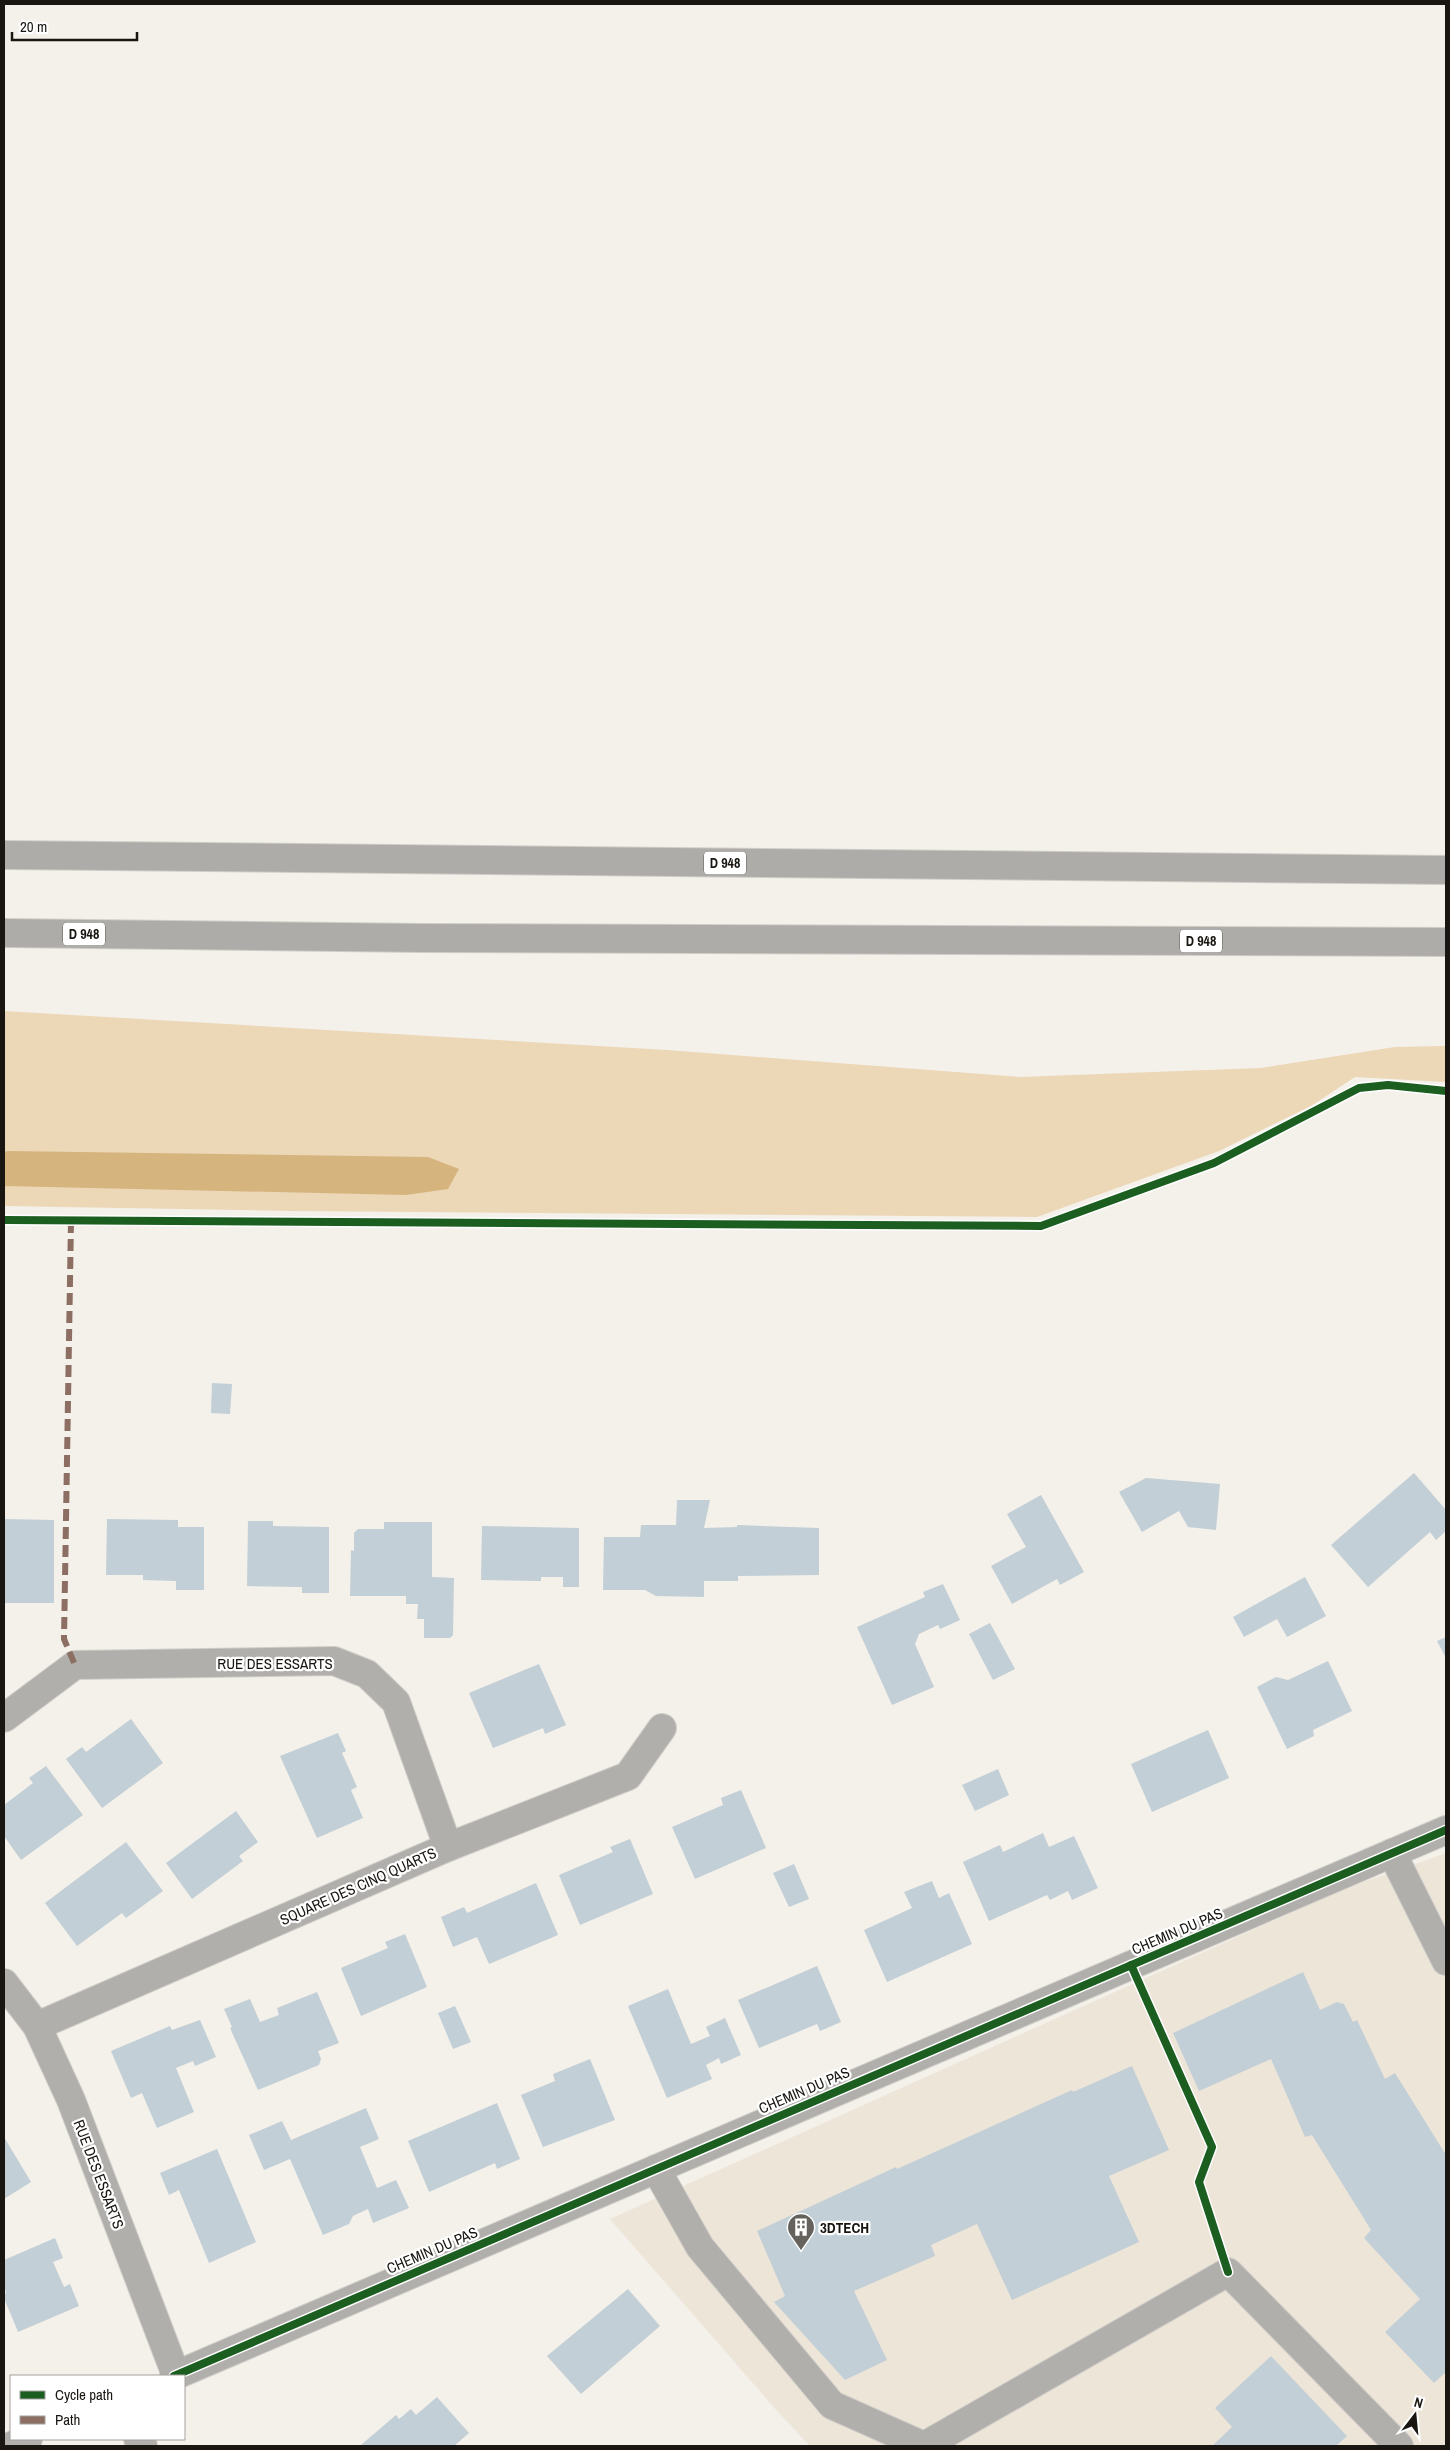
<svg xmlns="http://www.w3.org/2000/svg" width="1450" height="2450" viewBox="0 0 1450 2450" font-family="'Archivo Narrow',sans-serif">
	<style>
		.built { fill: #eee5d9 }
		.green { fill: #ecd7b7 }
		.water { fill: #d6b47e }
		.building { fill: #c2cfd6 }
		.lines { fill: none; stroke-linecap: round; stroke-linejoin: round }
		.minor-casing { stroke: #d0cdc8; stroke-width: 30 }
		.highway-casing { stroke: #d0cdc8; stroke-width: 30 }
		.minor { stroke: #b0afac; stroke-width: 28 }
		.highway { stroke: #aeaca8; stroke-width: 28 }
		.quiet { stroke: #8d6e63; stroke-width: 6; stroke-dasharray: 12 6; stroke-linecap: butt }
		.cycleway-casing { stroke: #fff; stroke-width: 11 }
		.cycleway { stroke: #1b5e20; stroke-width: 8 }
		.labels { text-anchor: middle; dominant-baseline: central; stroke-width: 4.5; stroke-linejoin: round; paint-order: stroke }
		.shield { fill: #fff; stroke: #5e5c59; stroke-width: 1 }
		.shield-label { font-size: 14px; font-weight: bold; fill: #191612 }
		.street-label { font-size: 15px; fill: #191612; stroke: #fff }
		.poi-label { font-size: 15px; font-weight: bold; fill: #191612; stroke: #fff; text-anchor: start }
	</style>
	<rect width="100%" height="100%" fill="#f4f0ea"/>
	<!-- built -->
	<path class="built" d="M 1446,1853 L 1446,2446 L 810,2446 L 778,2412 L 610,2219 L 1344,1889 Z"/>
	<!-- green -->
	<path class="green" d="M 4,1011 L 667,1050 L 1020,1077 L 1261,1068 L 1395,1047 L 1446,1046 L 1446,1082 L 1355,1077 L 1311,1106 L 1219,1151 L 1037,1217 L 293,1211 L 4,1206 Z"/>
	<!-- water -->
	<path class="water" d="M 8,1151 L 428,1157 L 459,1169 L 448,1189 L 406,1195 L 4,1186 L 4,1152 Z"/>
	<!-- building -->
	<g class="building">
		<path d="M 212,1383 L 232,1384 L 230,1414 L 211,1413 Z"/>
		<path d="M 1414,1473 L 1446,1510 L 1446,1531 L 1436,1540 L 1430,1532 L 1368,1587 L 1331,1545 Z"/>
		<path d="M 1146,1478 L 1220,1484 L 1216,1530 L 1188,1527 L 1179,1511 L 1142,1532 L 1119,1492 Z"/>
		<path d="M 1041,1495 L 1084,1572 L 1060,1585 L 1057,1579 L 1012,1604 L 991,1566 L 1026,1547 L 1007,1514 Z"/>
		<path d="M 677,1500 L 710,1500 L 704,1528 L 737,1527 L 737,1525 L 819,1528 L 819,1575 L 738,1576 L 738,1581 L 704,1581 L 704,1597 L 656,1596 L 645,1590 L 603,1590 L 604,1537 L 640,1537 L 641,1525 L 676,1525 Z"/>
		<path d="M 4,1519 L 54,1520 L 54,1603 L 4,1603 Z"/>
		<path d="M 107,1519 L 178,1520 L 178,1527 L 204,1527 L 204,1590 L 176,1590 L 176,1581 L 143,1580 L 143,1575 L 106,1575 Z"/>
		<path d="M 248,1521 L 273,1521 L 273,1526 L 329,1527 L 329,1593 L 302,1593 L 302,1587 L 247,1586 Z"/>
		<path d="M 384,1522 L 432,1522 L 432,1577 L 454,1578 L 453,1635 L 450,1638 L 424,1638 L 424,1619 L 417,1619 L 418,1604 L 406,1604 L 406,1596 L 350,1596 L 351,1550 L 354,1551 L 354,1533 L 358,1529 L 384,1529 Z"/>
		<path d="M 482,1526 L 579,1528 L 579,1587 L 563,1587 L 563,1577 L 541,1577 L 541,1581 L 481,1580 Z"/>
		<path d="M 1305,1577 L 1326,1616 L 1287,1637 L 1277,1619 L 1244,1637 L 1233,1617 Z"/>
		<path d="M 943,1584 L 960,1620 L 940,1629 L 938,1625 L 919,1634 L 915,1644 L 934,1687 L 892,1705 L 857,1627 L 925,1597 L 923,1592 Z"/>
		<path d="M 990,1623 L 1015,1669 L 993,1680 L 969,1634 Z"/>
		<path d="M 1446,1637 L 1446,1658 L 1437,1641 Z"/>
		<path d="M 1328,1661 L 1352,1711 L 1313,1730 L 1314,1736 L 1287,1749 L 1257,1687 L 1276,1677 L 1288,1680 Z"/>
		<path d="M 539,1664 L 566,1725 L 545,1734 L 543,1728 L 493,1748 L 469,1693 Z"/>
		<path d="M 131,1719 L 163,1763 L 102,1808 L 66,1759 L 82,1747 L 86,1752 Z"/>
		<path d="M 1208,1730 L 1229,1778 L 1152,1812 L 1131,1764 Z"/>
		<path d="M 338,1733 L 346,1751 L 342,1753 L 357,1787 L 351,1790 L 363,1818 L 317,1838 L 280,1756 Z"/>
		<path d="M 46,1766 L 83,1815 L 21,1860 L 4,1836 L 4,1805 L 33,1783 L 29,1778 Z"/>
		<path d="M 998,1769 L 1009,1795 L 975,1811 L 962,1785 Z"/>
		<path d="M 741,1790 L 766,1848 L 695,1879 L 672,1827 L 723,1805 L 721,1798 Z"/>
		<path d="M 236,1811 L 258,1842 L 239,1856 L 243,1861 L 192,1899 L 166,1863 Z"/>
		<path d="M 1043,1833 L 1049,1847 L 1074,1836 L 1098,1888 L 1072,1900 L 1068,1891 L 1050,1900 L 1047,1895 L 989,1921 L 963,1862 L 1000,1845 L 1003,1852 Z"/>
		<path d="M 630,1839 L 653,1894 L 580,1925 L 559,1875 L 613,1852 L 610,1847 Z"/>
		<path d="M 126,1842 L 163,1891 L 126,1918 L 122,1913 L 77,1946 L 45,1903 Z"/>
		<path d="M 794,1864 L 809,1899 L 789,1907 L 773,1873 Z"/>
		<path d="M 932,1881 L 939,1898 L 949,1893 L 972,1944 L 887,1982 L 864,1930 L 912,1908 L 904,1892 Z"/>
		<path d="M 536,1883 L 558,1935 L 489,1964 L 477,1937 L 453,1947 L 441,1917 L 464,1907 L 467,1913 Z"/>
		<path d="M 405,1934 L 427,1987 L 361,2016 L 341,1968 L 388,1948 L 385,1942 Z"/>
		<path d="M 817,1966 L 841,2022 L 820,2031 L 817,2024 L 759,2048 L 738,2000 Z"/>
		<path d="M 1303,1972 L 1320,2010 L 1337,2002 L 1344,2004 L 1353,2022 L 1357,2020 L 1385,2079 L 1395,2073 L 1446,2155 L 1446,2372 L 1434,2383 L 1385,2332 L 1420,2299 L 1364,2238 L 1371,2230 L 1312,2135 L 1305,2137 L 1271,2059 L 1199,2091 L 1173,2033 Z"/>
		<path d="M 668,1989 L 691,2044 L 710,2036 L 706,2027 L 725,2018 L 741,2055 L 721,2064 L 719,2058 L 706,2065 L 712,2079 L 667,2098 L 628,2006 Z"/>
		<path d="M 317,1992 L 339,2043 L 318,2051 L 321,2059 L 319,2065 L 258,2090 L 230,2028 L 232,2027 L 224,2009 L 250,1999 L 260,2022 L 279,2015 L 277,2008 Z"/>
		<path d="M 455,2006 L 471,2042 L 453,2049 L 438,2013 Z"/>
		<path d="M 200,2020 L 216,2057 L 195,2066 L 193,2061 L 176,2068 L 194,2112 L 157,2128 L 142,2093 L 131,2098 L 111,2051 L 170,2026 L 172,2030 Z"/>
		<path d="M 590,2059 L 615,2120 L 543,2147 L 521,2095 L 555,2081 L 553,2074 Z"/>
		<path d="M 1132,2066 L 1169,2150 L 1109,2176 L 1139,2242 L 1012,2300 L 977,2224 L 931,2245 L 935,2256 L 854,2291 L 887,2360 L 845,2380 L 774,2302 L 785,2296 L 757,2231 L 896,2167 L 897,2169 L 1072,2090 L 1073,2092 Z"/>
		<path d="M 497,2103 L 520,2159 L 497,2169 L 495,2163 L 429,2192 L 408,2141 Z"/>
		<path d="M 366,2108 L 379,2139 L 360,2147 L 377,2188 L 396,2180 L 409,2208 L 373,2223 L 368,2209 L 353,2216 L 349,2224 L 323,2235 L 290,2159 L 264,2170 L 249,2135 L 282,2121 L 291,2140 Z"/>
		<path d="M 4,2137 L 31,2182 L 4,2199 Z"/>
		<path d="M 217,2149 L 256,2242 L 209,2263 L 179,2190 L 169,2195 L 160,2173 Z"/>
		<path d="M 55,2238 L 63,2258 L 53,2262 L 64,2287 L 70,2284 L 79,2306 L 18,2332 L 4,2298 L 6,2292 L 4,2287 L 4,2260 Z"/>
		<path d="M 628,2289 L 660,2326 L 581,2394 L 547,2356 Z"/>
		<path d="M 1271,2356 L 1347,2436 L 1336,2446 L 1212,2446 L 1232,2427 L 1215,2408 Z"/>
		<path d="M 437,2397 L 469,2433 L 454,2446 L 361,2445 L 396,2415 L 399,2419 L 411,2409 L 416,2415 Z"/>
	</g>
	<g class="lines">
		<!-- minor casing -->
		<g class="minor-casing">
			<g id="minor">
				<path d="M 4,1718 L 75,1665 L 334,1661 L 367,1674 L 396,1702 L 448,1847"/>
				<path d="M 1392,1853 L 1446,1961"/>
				<path d="M 4,1983 L 37,2026 L 71,2100 L 176,2375"/>
				<path d="M 37,2026 L 448,1847 L 628,1776 L 662,1728"/>
				<path d="M 656,2169 L 700,2247 L 832,2405 L 924,2446 L 1228,2272 L 1399,2446"/>
				<path d="M 174,2376 L 1446,1830"/>
				<path d="M 138,2439 L 143,2446"/>
				<path d="M 11,2446 L 28,2439"/>
			</g>
		</g>
		<!-- highway casing -->
		<g class="highway-casing">
			<g id="highway">
				<path d="M 4,855 L 1446,870"/>
				<path d="M 4,933 L 422,938 L 1446,942"/>
			</g>
		</g>
		<!-- minor -->
		<use href="#minor" class="minor"/>
		<!-- highway -->
		<use href="#highway" class="highway"/>
		<!-- quiet -->
		<path class="quiet" d="M 71,1221 L 64,1639 L 75,1665"/>
		<!-- cycleway casing -->
		<g class="cycleway-casing">
			<g id="cycleway">
				<path d="M 4,1220 L 1041,1226 L 1214,1163 L 1359,1088 L 1388,1085 L 1446,1091"/>
				<path d="M 1131,1965 L 1212,2147 L 1199,2182 L 1228,2272"/>
				<path d="M 174,2376 L 1446,1830"/>
			</g>
		</g>
		<!-- cycleway -->
		<use href="#cycleway" class="cycleway"/>
	</g>
	<!-- icons -->
	<defs>
		<g id="building-pin" transform="scale(1.4375)"><path d="M0 17L-7.5 6A9.5 9.5 0 1 1 7.5 6Z" fill="#66625e" stroke="#fff"/><path d="M-4-6H4V6H1V3H-1V6H-4ZM-2.5-4.3h1.7v1.8h-1.7ZM.8-4.3h1.7v1.8H.8ZM-2.5-1h1.7V.8h-1.7ZM.8-1h1.7V.8H.8Z" fill="#fff"/></g>
	</defs>
	<g fill-rule="evenodd">
		<use href="#building-pin" x="801" y="2227"/>
	</g>
	<g class="labels">
		<!-- shield labels -->
		<g class="shield">
			<rect x="704" y="851.5" width="42" height="23" rx="4"/>
			<rect x="63" y="922.5" width="42" height="23" rx="4"/>
			<rect x="1180" y="929.5" width="42" height="23" rx="4"/>
		</g>
		<g class="shield-label">
			<text x="725" y="863">D 948</text>
			<text x="84" y="934">D 948</text>
			<text x="1201" y="941">D 948</text>
		</g>
		<!-- street labels -->
		<g class="street-label">
			<text x="275" y="1663">RUE DES ESSARTS</text>
			<text transform="translate(358 1886) rotate(-24)">SQUARE DES CINQ QUARTS</text>
			<text transform="translate(1177 1931) rotate(-23)">CHEMIN DU PAS</text>
			<text transform="translate(804 2090) rotate(-23)">CHEMIN DU PAS</text>
			<text transform="translate(99 2174) rotate(69)">RUE DES ESSARTS</text>
			<text transform="translate(432 2250) rotate(-23)">CHEMIN DU PAS</text>
		</g>
		<!-- poi labels -->
		<g class="poi-label">
			<text x="820" y="2227">3DTECH</text>
		</g>
	</g>
	<!-- border -->
	<rect width="1450" height="2450" fill="none" stroke="#191612" stroke-width="10"/>
	<!-- legend -->
	<rect x="10" y="2375" width="175" height="65" fill="#ffffff" stroke="#a3a2a0"/>
	<rect x="20" y="2391" width="25" height="8" fill="#1b5e20" stroke="#a3a2a0"/>
	<text x="55" y="2400" font-size="15" fill="#191612">Cycle path</text>
	<rect x="20" y="2416" width="25" height="8" fill="#8d6e63" stroke="#a3a2a0"/>
	<text x="55" y="2425" font-size="15" fill="#191612">Path</text>
	<!-- north arrow -->
	<g transform="translate(1415 2415) rotate(16)" stroke="#ffffff" stroke-width="4" paint-order="stroke">
	<path d="M0-4L9 19L0 12L-9 19Z" fill="#191612"/>
	<text y="-8" font-size="14" font-weight="bold" text-anchor="middle" fill="#191612">N</text>
	</g>
	<!-- scale -->
	<path d="M12 32v8h125v-8" fill="none" stroke="#191612" stroke-width="2.5"/>
	<text x="20" y="32" font-size="15" fill="#191612" stroke="#ffffff" stroke-width="4" paint-order="stroke">20 m</text>
</svg>
